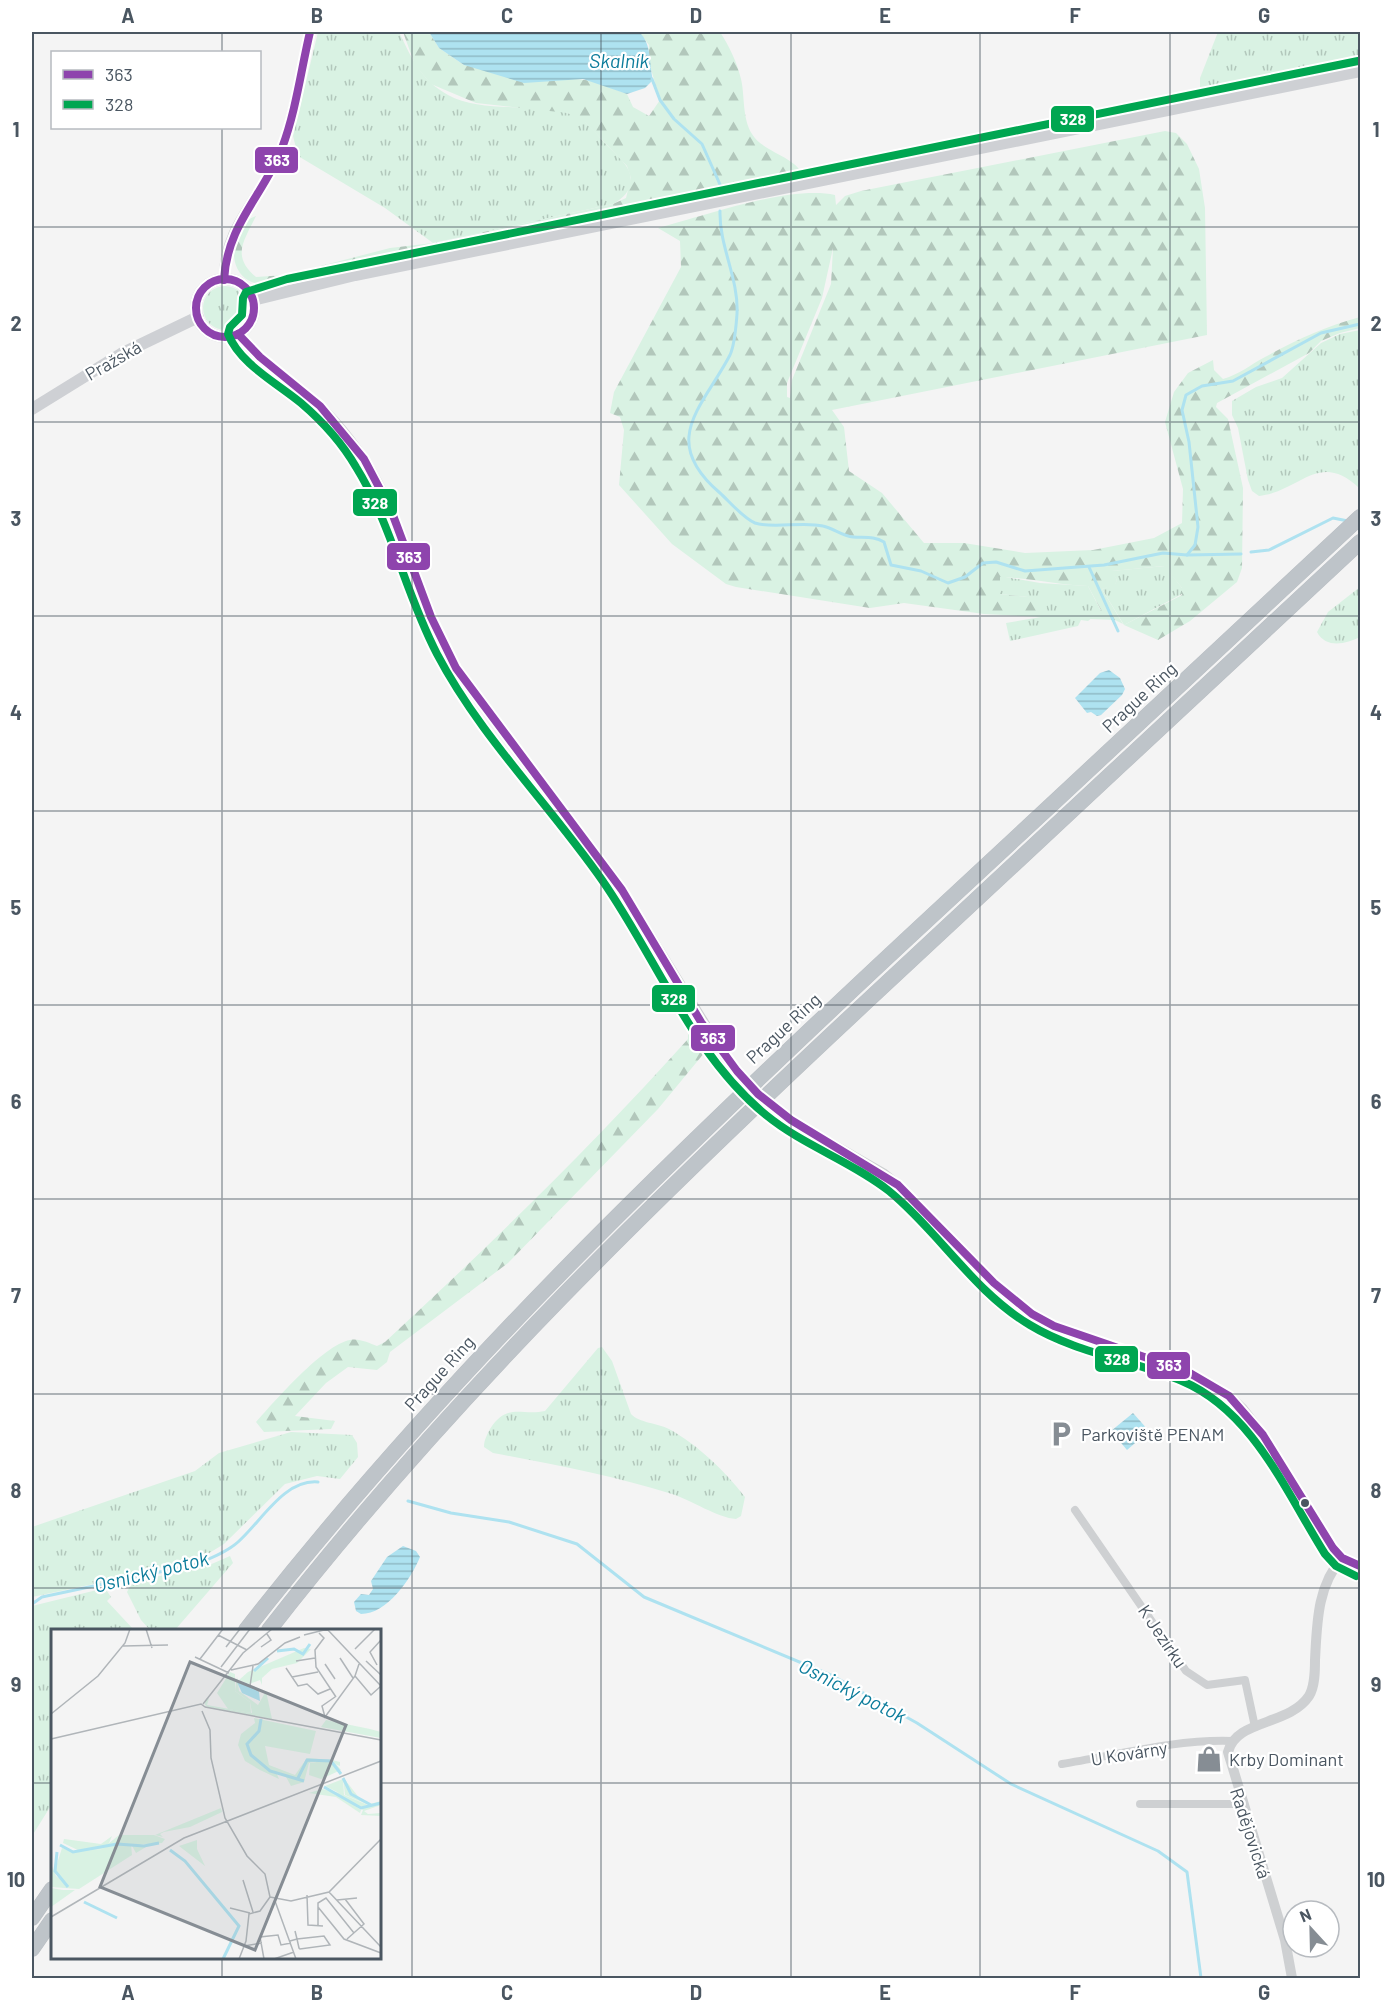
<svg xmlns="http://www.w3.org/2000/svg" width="1392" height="2010" viewBox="0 0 1392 2010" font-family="Barlow,sans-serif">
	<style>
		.grass { fill: url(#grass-tufts) }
		.forest { fill: url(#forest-firs); fill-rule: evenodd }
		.water { fill: url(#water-rules) }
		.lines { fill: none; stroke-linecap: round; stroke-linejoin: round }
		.stream { stroke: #aee2f0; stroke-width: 3 }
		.motorway-casing { stroke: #b9bec3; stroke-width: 16 }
		.minor { stroke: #ced0d2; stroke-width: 8 }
		.tertiary { stroke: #ced0d2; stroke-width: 10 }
		.secondary { stroke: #ced0d4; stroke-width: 12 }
		.motorway { stroke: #bec4c9; stroke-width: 15 }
		.tertiary-bridge { stroke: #ced0d2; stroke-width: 10 }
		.bus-1-casing { stroke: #fff; stroke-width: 12 }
		.bus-2-casing { stroke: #fff; stroke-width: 12 }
		.bus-1 { stroke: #8e44ad; stroke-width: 8 }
		.bus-2 { stroke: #00a651; stroke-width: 8 }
		.grid { fill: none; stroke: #4a5661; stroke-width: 1.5; stroke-opacity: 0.55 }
		.bus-dot { fill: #4a5661; stroke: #fff; stroke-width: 2 }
		.labels { text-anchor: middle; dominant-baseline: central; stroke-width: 4.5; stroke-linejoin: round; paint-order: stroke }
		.street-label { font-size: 18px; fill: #4a5661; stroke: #fff }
		.poi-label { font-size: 18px; fill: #4a5661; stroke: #fff; text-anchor: start }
		.water-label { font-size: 20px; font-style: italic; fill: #0c7c9b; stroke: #fff }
		.inset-river { fill: none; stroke: #aee2f0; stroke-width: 3 }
		.inset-road { fill: none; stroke: #b0b5b9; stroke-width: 1.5 }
		.view { fill: #868d94; fill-opacity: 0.15; stroke: #868d94; stroke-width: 3 }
		.inset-edge { fill: none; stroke: #4a5661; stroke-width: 3 }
		.line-badge { stroke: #fff; stroke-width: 2 }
		.badge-label { font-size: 16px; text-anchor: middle; font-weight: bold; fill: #fff }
		.neatline { fill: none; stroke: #4a5661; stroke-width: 2 }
		.grid-label { font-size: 20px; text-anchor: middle; font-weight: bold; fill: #4a5661 }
	</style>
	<defs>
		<pattern id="grass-tufts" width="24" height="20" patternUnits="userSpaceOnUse" patternTransform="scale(1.5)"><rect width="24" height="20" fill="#d9f2e3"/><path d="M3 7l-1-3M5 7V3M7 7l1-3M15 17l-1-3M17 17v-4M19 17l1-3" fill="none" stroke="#b2c7bb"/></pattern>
		<pattern id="forest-firs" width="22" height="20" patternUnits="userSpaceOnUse" patternTransform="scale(1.5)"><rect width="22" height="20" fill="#d9f2e3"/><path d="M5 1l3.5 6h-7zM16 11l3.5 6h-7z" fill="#b2c7bb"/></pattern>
		<pattern id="water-rules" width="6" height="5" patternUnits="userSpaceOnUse" patternTransform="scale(1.5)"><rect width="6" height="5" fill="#aee2f0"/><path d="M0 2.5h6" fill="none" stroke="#90bac6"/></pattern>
	</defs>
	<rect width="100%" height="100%" fill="#f4f4f4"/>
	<!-- grass -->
	<g class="grass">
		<path d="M 318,32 L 399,32 C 412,59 421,80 448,95 C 485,116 549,99 579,118 C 590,124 597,135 605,143 C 613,152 625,161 629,171 C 635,187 625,197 613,204 L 433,243 L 385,208 L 298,156 L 293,136 Z"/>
		<path d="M 1218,32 L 1360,32 L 1360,58 L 1200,93 L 1200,78 Z"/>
		<circle cx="225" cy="308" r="22"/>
		<path d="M 1360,330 L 1360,489 C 1319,449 1300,492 1259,496 L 1252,491 L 1248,480 L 1238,428 L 1232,415 L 1232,401 L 1256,387 L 1282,378 L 1321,343 L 1340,334 Z"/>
		<path d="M 1165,566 L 1182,588 L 1182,594 L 1124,625 L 1102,589 L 1115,584 L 1117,580 L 1111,571 Z"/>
		<path d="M 1000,576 L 1040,583 L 1088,586 L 1101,611 L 1088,621 L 1081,620 L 1078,626 L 1010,641 L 1006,623 L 1041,617 L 1028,597 L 1000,594 Z"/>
		<path d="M 1360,587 L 1360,637 C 1346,644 1326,649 1317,632 L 1328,612 Z"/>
		<path d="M 602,1347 L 612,1361 L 631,1414 C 639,1423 658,1423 669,1429 C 698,1445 725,1471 745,1497 L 741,1516 L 736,1519 C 718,1518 691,1500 672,1494 C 614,1476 553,1464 493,1453 L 484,1447 C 484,1440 487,1435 490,1429 C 507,1402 521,1416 545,1411 L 598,1348 Z"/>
		<path d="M 291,1432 L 352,1435 L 357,1443 L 358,1457 L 340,1479 L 317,1476 L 285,1484 L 224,1544 L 206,1555 L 122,1578 L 32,1597 L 32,1527 L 195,1471 L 219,1453 Z"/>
		<path d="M 230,1556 L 233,1563 L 175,1630 L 150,1630 L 141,1620 L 127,1592 L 132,1582 L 207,1566 Z"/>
		<path d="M 105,1588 L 111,1597 L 107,1601 L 134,1630 L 52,1630 L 52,1804 L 32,1836 L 32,1606 Z"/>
	</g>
	<!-- forest -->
	<g class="forest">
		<path d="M 403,32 L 429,32 L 439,48 L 464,65 L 593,81 L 627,94 L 633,107 L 649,116 L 660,100 L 648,59 L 649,45 L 639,32 L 720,32 C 729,46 737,62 741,79 C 745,96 742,118 752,134 C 763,153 800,157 804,179 L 268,285 C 220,285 229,224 256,216 C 244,241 231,256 256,277 L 286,275 L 390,248 L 433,243 L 613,204 L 626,198 L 631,178 L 627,166 L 586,123 L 568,113 L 476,103 L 431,84 L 415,65 Z"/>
		<path d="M 1165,131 L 1176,133 L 1187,144 L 1199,169 L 1205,208 L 1207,335 L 832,410 L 844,427 L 849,471 L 882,493 L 924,543 L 964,543 L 1025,553 L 1093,550 L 1154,538 L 1182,523 L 1183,489 L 1165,422 L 1174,392 L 1188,373 L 1213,360 L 1214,370 L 1223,379 C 1240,374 1250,365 1265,357 C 1296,340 1326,326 1360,317 L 1360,328 L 1340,333 L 1321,341 L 1309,353 L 1217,403 L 1216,407 L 1228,419 L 1243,488 L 1242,568 L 1237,582 L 1190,621 L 1158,640 L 1124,625 L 1182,595 L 1182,588 L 1164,566 L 1112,571 L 1117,580 L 1115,585 L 1102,589 L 1123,624 L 1115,620 L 1090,619 L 1101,610 L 1088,586 C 1058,585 1029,578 1000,577 L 1000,594 L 1028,597 L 1046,603 L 1048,614 L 1041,617 L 984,614 L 904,603 L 870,608 L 736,587 L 726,584 L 672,544 L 619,485 L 624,430 L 620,417 L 610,413 L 614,392 L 681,267 L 680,241 L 658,228 C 705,216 789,185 835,195 L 836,205 L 845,196 L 861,191 ZM 833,248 L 831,284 L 792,380 L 790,398 L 787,397 L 787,383 L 822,298 Z"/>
		<path d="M 688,1023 L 705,1052 L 658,1109 L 508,1263 L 390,1352 L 387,1362 L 377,1370 L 348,1367 L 326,1383 L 295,1416 L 335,1421 L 331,1429 L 264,1432 L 256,1422 C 275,1401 323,1345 350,1340 C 359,1338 369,1343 377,1346 L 385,1342 C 490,1245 592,1146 688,1039 Z"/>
	</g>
	<!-- water -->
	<g class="water">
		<path d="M 429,32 L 639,32 C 652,43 649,64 653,80 L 645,88 L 627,94 L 583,79 L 524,83 L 464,65 L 439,48 Z"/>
		<path d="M 1109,670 L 1120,678 L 1125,689 L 1122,695 L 1101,715 L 1097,716 L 1091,712 L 1087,713 L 1075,698 L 1100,673 Z"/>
		<path d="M 1133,1413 L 1149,1431 L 1127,1450 L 1111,1431 Z"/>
		<path d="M 403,1546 L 416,1551 L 420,1557 C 411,1579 387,1614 361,1614 L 356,1611 L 354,1602 L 361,1594 L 369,1595 L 373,1589 L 371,1581 L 387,1557 Z"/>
	</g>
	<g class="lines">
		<!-- stream -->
		<g class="stream">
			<path d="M 652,79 L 660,100 L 674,119 L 702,144 L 722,189"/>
			<path d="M 720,211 C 719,246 739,279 737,314 C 736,326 735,344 730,355 C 703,407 658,440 720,493 C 729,501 743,518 755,523 C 773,529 803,521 823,526 C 833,528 842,536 853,537 C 864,538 874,536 884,542 L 891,565 L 921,571 L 948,583 L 965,577 L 983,563 L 996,562 L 1025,571 L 1104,565 L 1163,553 L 1187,555 L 1241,554"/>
			<path d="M 1251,552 L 1269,550 L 1333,518 L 1348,521"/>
			<path d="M 1187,555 L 1195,545 L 1198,527 L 1189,442 L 1182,410 L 1186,395 L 1202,386 L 1233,381 L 1321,333 L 1360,324"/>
			<path d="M 1089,567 L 1118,631"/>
			<path d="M 408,1501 L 451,1513 L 509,1522 L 577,1544 L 644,1597 L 833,1676 L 917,1723 L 1011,1784 L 1158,1851 L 1187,1872 L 1201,1978"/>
			<path d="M 32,1604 L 42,1597 L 197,1564 C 211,1558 227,1552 238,1542 C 261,1522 284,1479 318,1482"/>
		</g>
		<!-- motorway casing -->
		<g class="motorway-casing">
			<g id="motorway">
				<path d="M 246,1630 C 443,1377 674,1156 908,938 C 1059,798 1210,657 1360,517"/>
				<path d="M 269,1630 C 450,1397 662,1192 878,991 C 1038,841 1200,692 1360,542"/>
				<path d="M 32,1918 L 52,1889"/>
				<path d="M 32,1949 L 52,1920"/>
			</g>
		</g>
		<!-- minor -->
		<g class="minor">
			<path d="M 1075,1510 L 1186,1671 L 1207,1685 L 1245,1680 L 1255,1727"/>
			<path d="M 1062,1764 C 1117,1755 1176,1739 1232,1741"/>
			<path d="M 1140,1804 L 1242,1804"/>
		</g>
		<!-- tertiary -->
		<g class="tertiary">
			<path d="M 224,280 C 222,227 264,194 282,148 C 295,111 301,69 310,32"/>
			<path d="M 238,334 C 255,357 281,373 303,391 C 327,410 347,434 364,459 C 406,524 417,602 456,668 L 620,887 L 726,1058"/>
			<path d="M 787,1118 L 883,1173 L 898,1185 L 994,1283 L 1032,1314 L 1054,1326 L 1188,1372 L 1229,1396 L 1243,1409 L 1263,1435 L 1333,1548 L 1342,1558 L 1360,1566"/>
			<path d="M 1292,1978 L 1285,1940 L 1228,1752 C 1236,1719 1289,1726 1309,1696 C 1315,1686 1315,1671 1315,1660 C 1317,1624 1317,1586 1342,1558"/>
		</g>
		<!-- secondary -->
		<g class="secondary">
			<circle cx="225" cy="308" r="29"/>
			<path d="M 253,300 L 355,275 L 1360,71"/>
			<path d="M 32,409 L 121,354 L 198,317"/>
		</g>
		<!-- motorway -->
		<use href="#motorway" class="motorway"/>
		<!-- tertiary-bridge -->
		<path class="tertiary-bridge" d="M 726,1058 L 756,1092 L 787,1118"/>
		<!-- bus-1 casing -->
		<g class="bus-1-casing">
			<g id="bus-1">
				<circle cx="225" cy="308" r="29"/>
				<path d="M 224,280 C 227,224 263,196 282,148 C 296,111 301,70 310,32"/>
				<path d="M 238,334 L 260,357 L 320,406 L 364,459 L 391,510 L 431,617 L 456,668 L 622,890 L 701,1022 L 737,1071 L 758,1094 L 791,1120 L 898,1185 L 994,1283 L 1032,1314 L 1054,1326 L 1188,1372 L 1229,1396 L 1263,1435 L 1333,1548 L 1342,1558 L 1360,1566"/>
			</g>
		</g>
		<!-- bus-2 casing -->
		<g class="bus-2-casing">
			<path id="bus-2" d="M 1356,1576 L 1336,1566 L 1325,1554 C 1286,1492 1253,1411 1182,1381 C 1133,1360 1076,1353 1030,1325 C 974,1292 939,1232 889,1191 C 851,1161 804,1146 766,1115 C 692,1055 656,957 602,880 C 549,804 480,736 437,654 C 405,593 392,525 356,467 C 342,443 322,421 301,403 C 277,383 240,364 228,334 L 230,327 L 242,315 L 243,298 L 246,292 L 287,279 L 1358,61"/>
		</g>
		<!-- bus-1 -->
		<use href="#bus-1" class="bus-1"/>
		<!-- bus-2 -->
		<use href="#bus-2" class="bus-2"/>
	</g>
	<!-- grid -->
	<path class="grid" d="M 222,32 L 222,52M 412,32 L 412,1978M 601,32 L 601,1978M 791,32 L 791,1978M 980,32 L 980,1978M 1170,32 L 1170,1978M 222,128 L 222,1630M 32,227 L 1360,227M 32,422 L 1360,422M 32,616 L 1360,616M 32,811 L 1360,811M 32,1005 L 1360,1005M 32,1199 L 1360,1199M 32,1394 L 1360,1394M 32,1588 L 1360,1588M 32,1783 L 52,1783M 380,1783 L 1360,1783M 222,1958 L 222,1978"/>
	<!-- icons -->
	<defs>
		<g id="parking-bare" transform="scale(2.07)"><path d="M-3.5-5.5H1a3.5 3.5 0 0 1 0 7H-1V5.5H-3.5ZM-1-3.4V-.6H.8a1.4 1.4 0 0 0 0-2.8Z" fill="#868d94" stroke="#fff" stroke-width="2.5" paint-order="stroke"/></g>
		<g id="shop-bare" transform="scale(2.07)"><path d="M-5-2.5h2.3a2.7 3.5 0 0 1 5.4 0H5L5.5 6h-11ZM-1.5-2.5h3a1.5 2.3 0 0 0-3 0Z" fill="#868d94" stroke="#fff" stroke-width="2.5" paint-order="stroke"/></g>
	</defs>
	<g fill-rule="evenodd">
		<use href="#parking-bare" x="1061" y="1434"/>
		<use href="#shop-bare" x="1209" y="1759"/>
	</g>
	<!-- markers -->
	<circle class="bus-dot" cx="1305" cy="1503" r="5"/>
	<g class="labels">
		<!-- street labels -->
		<g class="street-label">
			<text transform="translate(113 360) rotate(-30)">Pražská</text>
			<text transform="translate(1139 697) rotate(-43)">Prague Ring</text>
			<text transform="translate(783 1028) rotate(-43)">Prague Ring</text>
			<text transform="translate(439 1373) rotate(-48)">Prague Ring</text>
			<text transform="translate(1163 1636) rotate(56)">K Jezírku</text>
			<text transform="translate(1129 1753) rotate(-9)">U Kovárny</text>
			<text transform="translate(1251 1833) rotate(72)">Radějovická</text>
		</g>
		<!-- poi labels -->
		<g class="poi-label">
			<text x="1081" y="1434">Parkoviště PENAM</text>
			<text x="1229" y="1759">Krby Dominant</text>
		</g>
		<!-- water labels -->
		<g class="water-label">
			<text x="619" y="60">Skalník</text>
			<text transform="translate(151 1571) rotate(-14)">Osnický potok</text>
			<text transform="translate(853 1690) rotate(27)">Osnický potok</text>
		</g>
	</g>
	<!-- overview -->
	<g transform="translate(51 1629)">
		<rect width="330" height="330" fill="#f4f4f4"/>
		<path d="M 179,43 L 184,45 L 184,62 L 199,73 L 200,84 L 177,80 L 166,64 ZM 275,91 L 319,100 L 330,103 L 330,109 L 270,98 ZM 272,132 L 284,134 L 290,141 L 270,150 L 258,146 L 259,134 ZM 292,150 L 293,166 L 317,176 L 309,178 L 293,169 L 310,181 L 309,184 L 285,168 L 258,164 L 271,160 L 288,164 L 274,157 ZM 68,206 L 103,206 L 114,210 L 111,214 L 84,216 L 95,218 L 85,224 L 80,215 L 81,226 L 28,260 L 0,258 L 0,235 L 5,247 L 12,252 L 4,241 L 11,219 L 22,223 L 51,220 ZM 146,211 L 146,220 L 154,237 L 128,217 ZM 0,259 L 12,261 L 24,261 L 0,278 Z" fill="#d9f2e3"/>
		<path d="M 253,19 L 260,20 L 246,34 L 221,40 L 211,49 L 211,56 L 209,51 L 198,55 L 188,51 L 197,43 ZM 186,47 L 188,62 L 207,76 L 215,62 L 221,90 L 157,78 L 154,76 L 154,73 L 156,70 L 158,69 L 156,76 L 201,84 L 199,73 L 184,62 ZM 203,89 L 265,102 L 259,125 L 214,117 L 218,136 L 244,146 L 256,129 L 281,131 L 289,133 L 289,137 L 274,131 L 258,134 L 253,153 L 240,157 L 235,148 L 225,143 L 228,150 L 209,141 L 194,132 L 187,116 L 190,105 L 204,94 ZM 292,148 L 309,170 L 319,175 L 330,172 L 330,176 L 313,182 L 317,185 L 330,184 L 330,187 L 310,186 L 312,181 L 303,176 L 294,169 L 309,178 L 318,176 L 294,166 ZM 170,179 L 171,183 L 139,198 L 113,203 L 109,205 L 112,208 L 104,206 ZM 61,207 L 56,219 L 31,223 L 12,214 L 13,210 L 50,215 Z" fill="#d9f2e3"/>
		<path d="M 186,53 L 195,54 L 208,63 L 209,72 L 191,64 Z" fill="#aee2f0"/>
		<path class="inset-river" d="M 226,22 L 243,20 L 252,25 L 259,15M 203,42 L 217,29M 210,90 L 208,102 L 196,115 L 200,126 L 219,142 L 253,152M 247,149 L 256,131 L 280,132 L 290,145M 292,149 L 300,165 L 320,176M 273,158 L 310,179 L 330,174M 66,215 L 93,217 L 108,214M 9,216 L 22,223 L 66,215M 119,221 L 134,232 L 188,297 L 172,330M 6,223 L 4,242 L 17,258M 33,273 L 66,289"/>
		<path class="inset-road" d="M 95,0 L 101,19M 276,0 L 330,57M 268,4 L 273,9 L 264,21 L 265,38 L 285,68M 167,6 L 196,21M 253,6 L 277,0M 72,17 L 117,16M 175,18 L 189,0M 210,18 L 220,11 L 216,5M 304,20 L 324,0M 144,28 L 178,44M 289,29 L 302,49M 149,30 L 172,0M 245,32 L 264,29M 315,32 L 330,46M 274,35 L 284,50M 326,36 L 319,23 L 330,11M 202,37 L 199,57 L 208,62M 170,38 L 199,0M 235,39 L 247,57 L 256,55 L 267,65 L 279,60M 180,41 L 207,35 L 234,14 L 249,8M 304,47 L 320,66 L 330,57M 241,48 L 267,43M 284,68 L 271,77 L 274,88 L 304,47 L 308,35M 152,75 L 192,24 L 221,0M 154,78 L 330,111M 151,82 L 159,101 L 160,129 L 174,189 L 196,227 L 214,245 L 219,268M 0,85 L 47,47 L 74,14 L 79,0M 0,110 L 150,75 L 154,78M 192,251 L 202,283M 278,263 L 330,318M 256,266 L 257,296 L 272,297M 219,268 L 240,272 L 278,263 L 330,210M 294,270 L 313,295 L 296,310M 286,271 L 306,269M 224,272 L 245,330M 267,278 L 293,310 L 330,324M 179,279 L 199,284M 0,288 L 133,209 L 330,132M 267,296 L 267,274 L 275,269 L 303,304M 239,312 L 246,310 L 273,307 L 279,316 L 249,320 L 248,319 L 246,310 L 244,302M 193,317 L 211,314M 188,330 L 195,312 L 198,285 L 209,282 L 219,268M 213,330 L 209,308 L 227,306 L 230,316 L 240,314M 223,330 L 243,323"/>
		<path class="view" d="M 139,33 L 295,96 L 204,321 L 49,258 Z"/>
		<rect width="330" height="330" class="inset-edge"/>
	</g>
	<g class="line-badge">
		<rect x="1050" y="105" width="45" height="28" rx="6" fill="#00a651"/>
		<rect x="254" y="146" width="45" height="28" rx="6" fill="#8e44ad"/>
		<rect x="352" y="488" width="46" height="29" rx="6" fill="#00a651"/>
		<rect x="386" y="542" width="45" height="29" rx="6" fill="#8e44ad"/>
		<rect x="651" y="984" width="45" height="29" rx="6" fill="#00a651"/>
		<rect x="690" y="1024" width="46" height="28" rx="6" fill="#8e44ad"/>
		<rect x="1094" y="1345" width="45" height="28" rx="6" fill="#00a651"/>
		<rect x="1146" y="1351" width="45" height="29" rx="6" fill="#8e44ad"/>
	</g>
	<g class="badge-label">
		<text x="1073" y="125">328</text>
		<text x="277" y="166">363</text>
		<text x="375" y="509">328</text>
		<text x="409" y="563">363</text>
		<text x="674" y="1005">328</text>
		<text x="713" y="1044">363</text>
		<text x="1117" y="1365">328</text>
		<text x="1169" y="1371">363</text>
	</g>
	<!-- border -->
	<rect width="1392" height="2010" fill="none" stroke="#ffffff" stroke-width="66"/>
	<!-- legend -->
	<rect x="51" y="51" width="210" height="78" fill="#ffffff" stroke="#b7bbc0" stroke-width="1.5"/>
	<rect x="63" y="70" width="30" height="9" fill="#8e44ad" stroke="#b7bbc0" stroke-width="1.5"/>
	<text x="105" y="81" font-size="18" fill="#4a5661">363</text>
	<rect x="63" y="100" width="30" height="9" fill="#00a651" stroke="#b7bbc0" stroke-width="1.5"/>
	<text x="105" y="111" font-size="18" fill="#4a5661">328</text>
	<!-- north arrow -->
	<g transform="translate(1311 1929) rotate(338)"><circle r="28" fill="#ffffff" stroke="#b7bbc0" stroke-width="1.5"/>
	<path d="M0-4.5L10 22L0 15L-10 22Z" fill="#868d94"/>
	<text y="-9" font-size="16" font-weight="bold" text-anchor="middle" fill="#4a5661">N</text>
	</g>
	<rect x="33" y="33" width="1326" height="1944" class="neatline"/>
	<g class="grid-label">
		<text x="128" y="23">A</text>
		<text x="317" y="23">B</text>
		<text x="507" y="23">C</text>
		<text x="696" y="23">D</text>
		<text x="885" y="23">E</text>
		<text x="1075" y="23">F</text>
		<text x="1264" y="23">G</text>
		<text x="16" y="137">1</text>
		<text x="1376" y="137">1</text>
		<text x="16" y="331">2</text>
		<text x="1376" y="331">2</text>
		<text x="16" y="526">3</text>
		<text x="1376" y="526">3</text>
		<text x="16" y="720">4</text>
		<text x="1376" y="720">4</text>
		<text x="16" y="915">5</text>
		<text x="1376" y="915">5</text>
		<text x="16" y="1109">6</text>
		<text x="1376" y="1109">6</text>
		<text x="16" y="1303">7</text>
		<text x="1376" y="1303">7</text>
		<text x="16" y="1498">8</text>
		<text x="1376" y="1498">8</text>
		<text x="16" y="1692">9</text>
		<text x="1376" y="1692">9</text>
		<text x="16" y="1887">10</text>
		<text x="1376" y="1887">10</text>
		<text x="128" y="2000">A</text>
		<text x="317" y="2000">B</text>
		<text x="507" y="2000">C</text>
		<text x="696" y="2000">D</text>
		<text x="885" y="2000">E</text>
		<text x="1075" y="2000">F</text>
		<text x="1264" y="2000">G</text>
	</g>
</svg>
